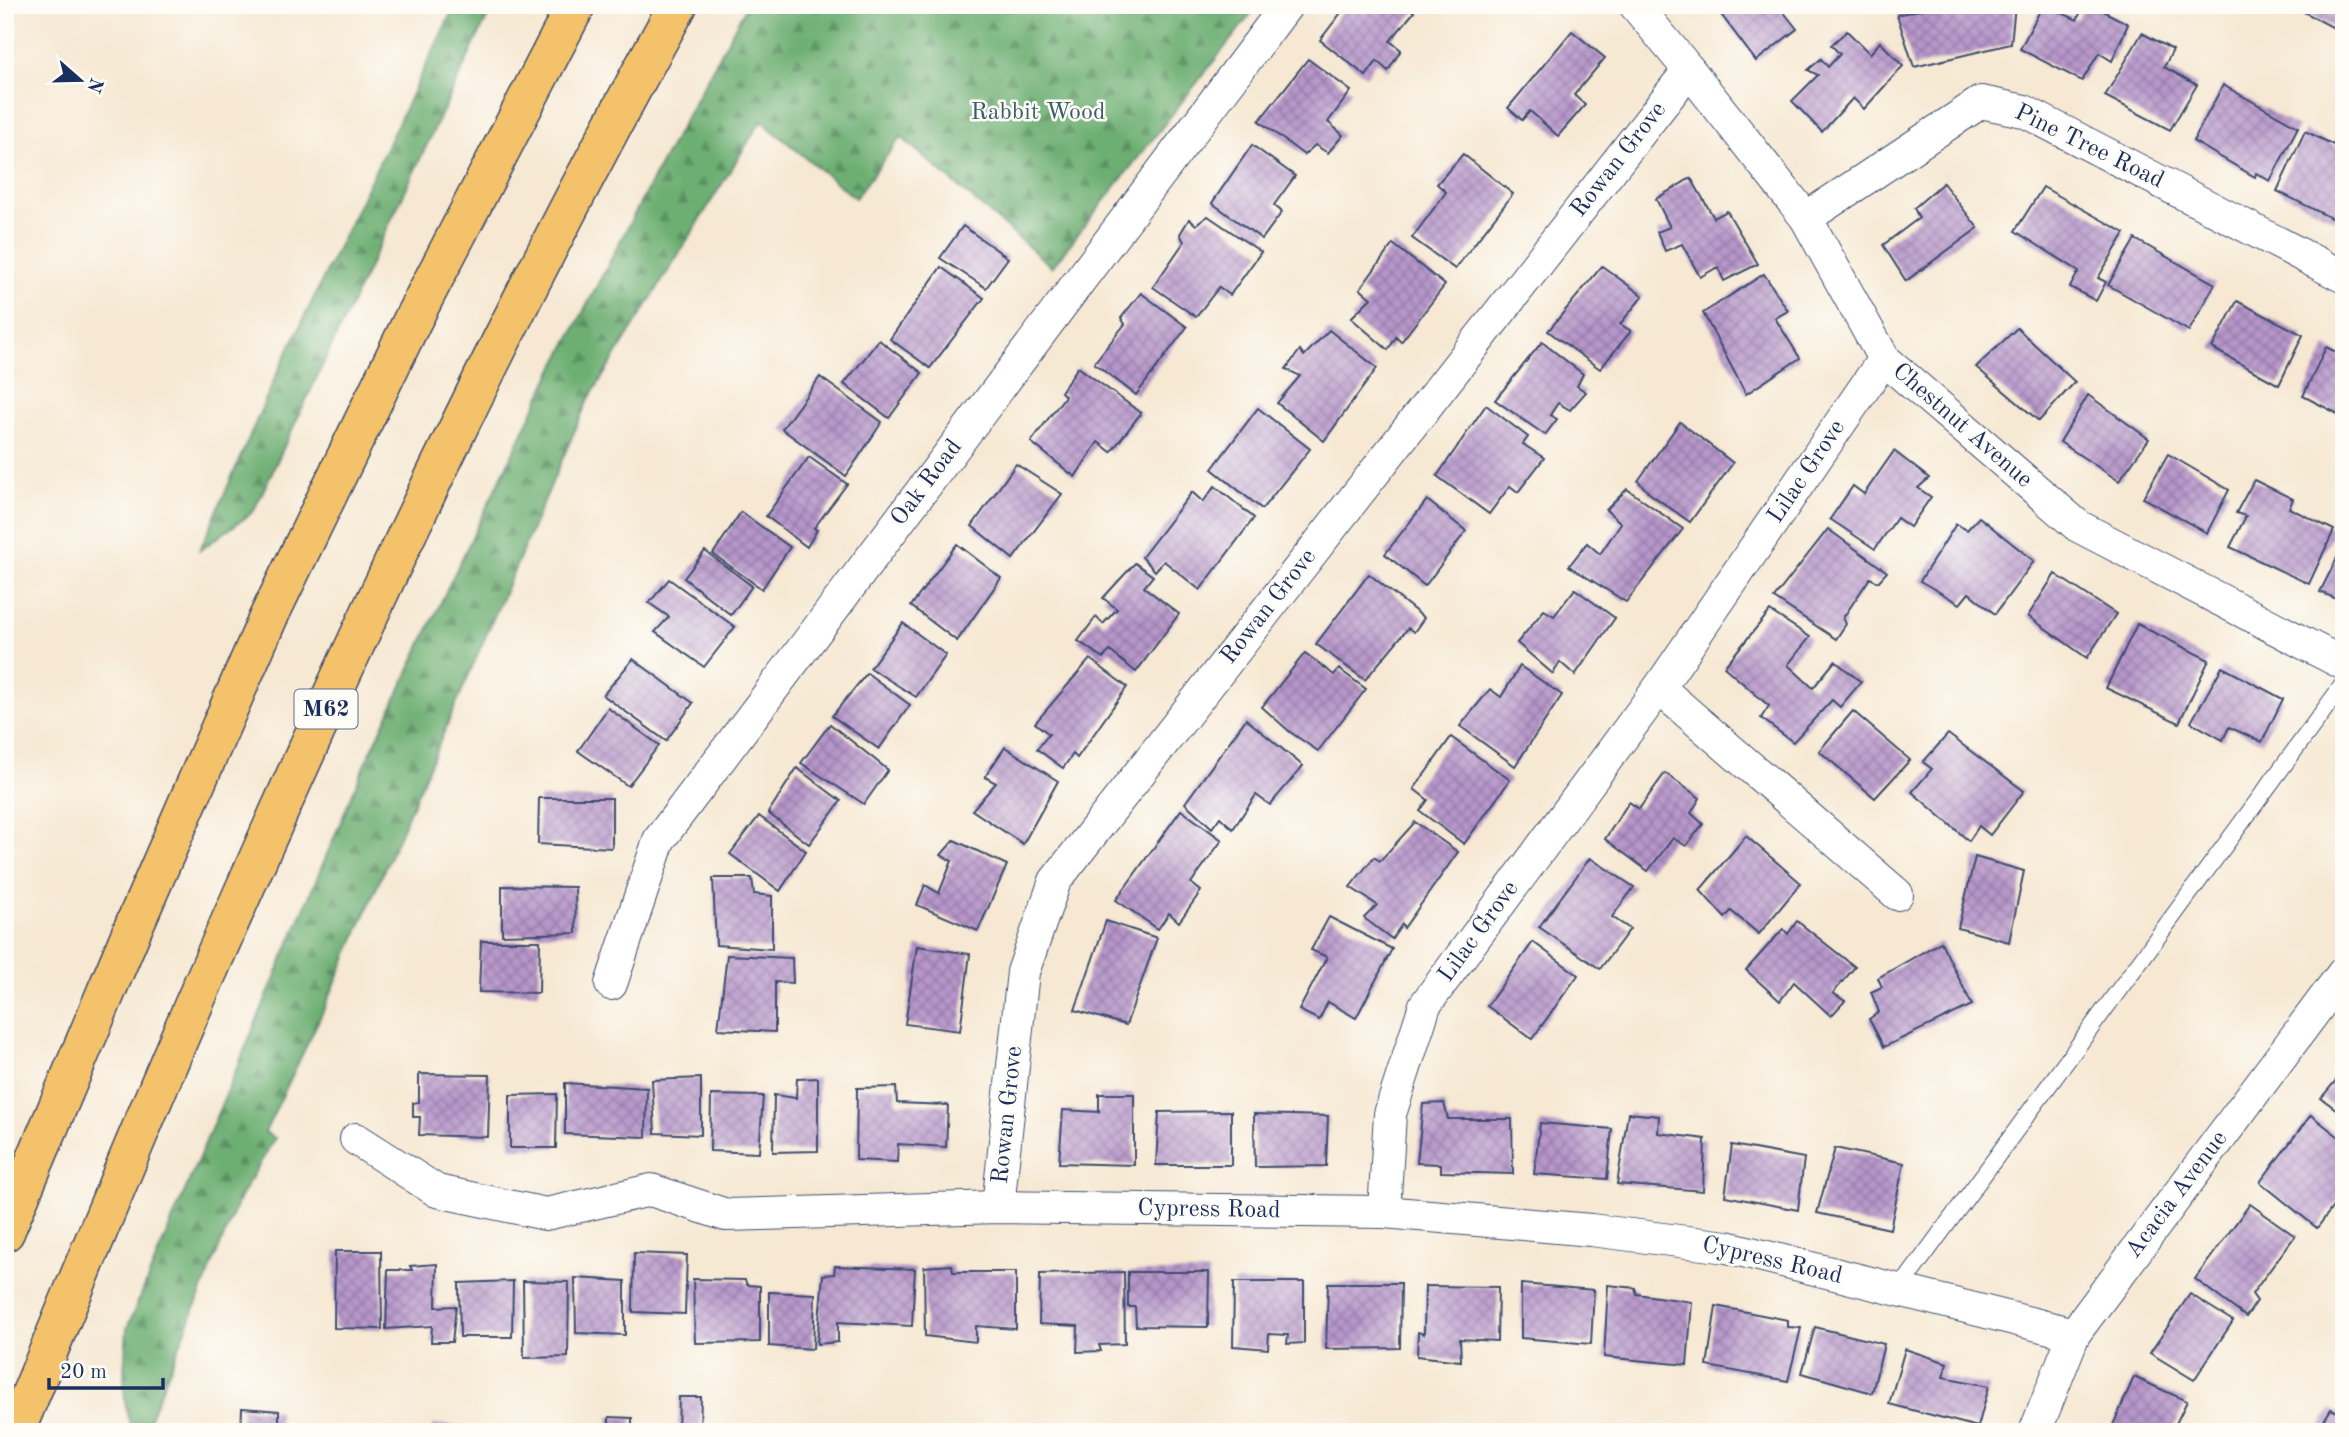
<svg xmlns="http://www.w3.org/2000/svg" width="2349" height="1437" viewBox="0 0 2349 1437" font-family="'Old Standard TT',serif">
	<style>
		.forest { fill: url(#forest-firs); stroke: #446f68; stroke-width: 2 }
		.building { fill: url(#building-cross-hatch) }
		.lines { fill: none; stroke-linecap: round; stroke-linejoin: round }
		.service-casing { stroke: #3c4b6f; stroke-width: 18 }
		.minor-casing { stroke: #3c4b6f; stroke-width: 34 }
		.motorway-casing { stroke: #3c4b6f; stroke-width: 41 }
		.service { stroke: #fff; stroke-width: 16 }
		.minor { stroke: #fff; stroke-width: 32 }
		.motorway { stroke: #f4c26a; stroke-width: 38 }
		.labels { text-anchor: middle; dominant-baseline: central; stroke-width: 5; stroke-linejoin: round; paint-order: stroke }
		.shield { fill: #fdfcf7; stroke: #5f6c8c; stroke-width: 2 }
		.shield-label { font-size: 23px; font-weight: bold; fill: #1b2f5e }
		.park-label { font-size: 24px; fill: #3b5e69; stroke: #fdfcf7 }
		.street-label { font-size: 24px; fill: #1b2f5e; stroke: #fdfcf7 }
	</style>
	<defs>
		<pattern id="forest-firs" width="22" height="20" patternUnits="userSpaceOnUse" patternTransform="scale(1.75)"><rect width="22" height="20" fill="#6daf72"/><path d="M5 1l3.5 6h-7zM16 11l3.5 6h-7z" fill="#598f61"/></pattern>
		<pattern id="building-cross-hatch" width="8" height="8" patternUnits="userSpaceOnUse" patternTransform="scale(1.75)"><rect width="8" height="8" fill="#b796ca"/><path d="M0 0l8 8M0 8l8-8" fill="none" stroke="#947ba7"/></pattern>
	</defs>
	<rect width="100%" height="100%" fill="#fdfcf7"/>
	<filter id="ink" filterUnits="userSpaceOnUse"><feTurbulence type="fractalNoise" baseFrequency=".0143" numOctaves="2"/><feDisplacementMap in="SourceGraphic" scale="14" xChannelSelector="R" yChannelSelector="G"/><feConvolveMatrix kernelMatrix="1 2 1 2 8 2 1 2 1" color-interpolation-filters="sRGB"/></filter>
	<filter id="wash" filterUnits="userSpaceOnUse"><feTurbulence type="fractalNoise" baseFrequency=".00686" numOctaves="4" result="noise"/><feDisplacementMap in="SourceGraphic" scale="28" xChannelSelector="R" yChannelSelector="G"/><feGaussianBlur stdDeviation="1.57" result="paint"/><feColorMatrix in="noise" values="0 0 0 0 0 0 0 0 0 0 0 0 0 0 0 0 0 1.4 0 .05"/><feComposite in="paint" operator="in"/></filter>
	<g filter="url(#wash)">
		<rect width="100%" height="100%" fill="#f6e8d2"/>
		<!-- forest -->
		<g class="forest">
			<path d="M 455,5 L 493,5 L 253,512 L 200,550 L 276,376 Z"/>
			<path d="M 747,5 L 1258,5 L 1052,267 L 901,137 L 855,198 L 761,121 L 587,402 L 324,1009 L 265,1132 L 275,1138 L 240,1197 L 147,1425 L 141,1432 L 133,1432 C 119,1399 125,1363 127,1328 L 363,769 L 450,583 L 552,372 L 659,167 Z"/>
		</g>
		<g id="blocks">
			<!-- building -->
			<g class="building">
				<path d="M 1347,5 L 1406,5 L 1414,12 L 1390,41 L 1401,50 L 1388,71 L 1377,61 L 1366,76 L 1320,40 Z"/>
				<path d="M 1714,5 L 1778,5 L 1797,29 L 1756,61 Z"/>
				<path d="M 1940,5 L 2015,5 L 2011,44 L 1914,67 L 1897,15 Z"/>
				<path d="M 2043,5 L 2064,5 L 2060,12 L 2077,20 L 2084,5 L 2092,5 L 2128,24 L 2112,61 L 2099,53 L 2082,81 L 2020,49 Z"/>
				<path d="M 2291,5 L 2344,5 L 2344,31 L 2343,33 Z"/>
				<path d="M 1572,31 L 1605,58 L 1574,95 L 1585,105 L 1558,136 L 1530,111 L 1522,120 L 1508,108 Z"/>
				<path d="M 1847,31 L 1870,54 L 1880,42 L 1903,66 L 1864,109 L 1853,98 L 1822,132 L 1792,101 L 1818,75 L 1808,70 L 1821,59 L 1828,67 L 1840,54 L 1831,45 Z"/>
				<path d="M 2142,33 L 2173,50 L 2164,67 L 2197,85 L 2170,130 L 2105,96 Z"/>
				<path d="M 1308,59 L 1351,91 L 1328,122 L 1343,135 L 1328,153 L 1315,145 L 1304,155 L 1259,121 Z"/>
				<path d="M 2223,85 L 2298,127 L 2270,181 L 2256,173 L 2255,177 L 2193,141 Z"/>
				<path d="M 2305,131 L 2344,150 L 2344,220 L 2341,223 L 2277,191 Z"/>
				<path d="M 1252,145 L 1295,176 L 1274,205 L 1282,212 L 1262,239 L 1212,203 Z"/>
				<path d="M 1463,154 L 1513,194 L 1455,269 L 1412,238 L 1446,192 L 1437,184 Z"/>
				<path d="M 1691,178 L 1714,218 L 1727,211 L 1758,264 L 1724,281 L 1718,267 L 1700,277 L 1682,244 L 1665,251 L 1657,232 L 1670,227 L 1656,199 Z"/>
				<path d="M 1943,183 L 1978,228 L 1906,281 L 1883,245 L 1919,218 L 1914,208 Z"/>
				<path d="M 2043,187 L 2125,233 L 2098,278 L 2106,282 L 2096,301 L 2070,287 L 2079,271 L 2015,231 Z"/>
				<path d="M 1208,216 L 1261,252 L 1230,295 L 1219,287 L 1196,317 L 1153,287 L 1184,242 L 1180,234 L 1189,219 L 1196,225 Z"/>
				<path d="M 963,226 L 1008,258 L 986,288 L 940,258 Z"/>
				<path d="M 2135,239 L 2215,284 L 2189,331 L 2108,285 Z"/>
				<path d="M 1393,244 L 1445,285 L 1401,342 L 1396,337 L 1388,350 L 1351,318 L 1371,298 L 1360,289 Z"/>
				<path d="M 1602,266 L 1643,296 L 1620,324 L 1631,331 L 1600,369 L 1548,331 Z"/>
				<path d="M 941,267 L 984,298 L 930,368 L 890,339 Z"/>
				<path d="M 1764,274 L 1788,311 L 1775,318 L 1800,358 L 1746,394 L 1703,313 Z"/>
				<path d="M 1141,293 L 1187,327 L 1136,395 L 1094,363 L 1125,324 L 1121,318 Z"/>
				<path d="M 2237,301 L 2303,335 L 2279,385 L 2212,348 Z"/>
				<path d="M 2017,328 L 2075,382 L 2039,421 L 1976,367 Z"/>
				<path d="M 1329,330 L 1377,368 L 1324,441 L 1277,403 L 1300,376 L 1286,369 L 1300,350 L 1304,356 Z"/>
				<path d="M 879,340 L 922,373 L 889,418 L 844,384 Z"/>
				<path d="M 1542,342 L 1583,374 L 1577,386 L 1586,392 L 1570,410 L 1558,403 L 1550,415 L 1557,419 L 1545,435 L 1495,400 Z"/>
				<path d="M 2326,347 L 2344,356 L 2344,417 L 2303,396 Z"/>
				<path d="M 1078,367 L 1141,413 L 1111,452 L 1098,442 L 1075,477 L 1031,442 L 1065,396 L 1061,392 Z"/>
				<path d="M 820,377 L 882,422 L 846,476 L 782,429 Z"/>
				<path d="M 2088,395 L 2149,439 L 2119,481 L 2060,442 Z"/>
				<path d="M 1486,405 L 1528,437 L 1523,444 L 1544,458 L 1518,492 L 1510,486 L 1489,514 L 1437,476 Z"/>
				<path d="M 1258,408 L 1310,449 L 1262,509 L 1212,469 Z"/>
				<path d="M 1680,422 L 1733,463 L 1690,522 L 1649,493 L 1638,481 Z"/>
				<path d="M 1894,451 L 1929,478 L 1918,488 L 1931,497 L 1910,527 L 1897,518 L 1875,549 L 1830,519 L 1853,486 L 1864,494 Z"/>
				<path d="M 2168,454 L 2229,490 L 2207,533 L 2143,498 Z"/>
				<path d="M 809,457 L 847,484 L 814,528 L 817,530 L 807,547 L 766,516 Z"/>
				<path d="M 1016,464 L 1062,494 L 1013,559 L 972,526 Z"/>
				<path d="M 2254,480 L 2293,499 L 2289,508 L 2334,530 L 2309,584 L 2230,547 L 2246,516 L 2236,513 Z"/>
				<path d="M 1215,486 L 1254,518 L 1200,590 L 1164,561 L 1155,571 L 1142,557 L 1192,492 L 1203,502 Z"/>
				<path d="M 1627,489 L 1683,529 L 1626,602 L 1569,566 L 1587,543 L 1600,554 L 1621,523 L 1606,510 Z"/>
				<path d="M 1427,500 L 1466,531 L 1425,586 L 1385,554 Z"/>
				<path d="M 741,512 L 790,547 L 762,589 L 713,554 Z"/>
				<path d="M 1979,517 L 2034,561 L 1995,614 L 1969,593 L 1960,604 L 1920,581 L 1956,524 L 1967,530 Z"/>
				<path d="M 1828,529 L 1887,572 L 1878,582 L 1870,578 L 1843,618 L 1846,624 L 1836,639 L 1774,598 Z"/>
				<path d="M 957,544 L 1001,578 L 957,641 L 911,606 Z"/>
				<path d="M 2344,544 L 2344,602 L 2320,592 Z"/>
				<path d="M 705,551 L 752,586 L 731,615 L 684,578 Z"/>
				<path d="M 1135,563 L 1153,576 L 1144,587 L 1179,614 L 1136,672 L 1110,651 L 1103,658 L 1078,641 L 1096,617 L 1103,624 L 1117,609 L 1103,598 Z"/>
				<path d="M 1369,574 L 1424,618 L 1414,632 L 1408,628 L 1365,680 L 1316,644 Z"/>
				<path d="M 2055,574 L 2116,614 L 2087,658 L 2028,616 Z"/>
				<path d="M 669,579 L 735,627 L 704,667 L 655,632 L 669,617 L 649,603 Z"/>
				<path d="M 1575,589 L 1615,618 L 1575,675 L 1560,662 L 1553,674 L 1517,643 L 1544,610 L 1554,616 Z"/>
				<path d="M 1770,611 L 1810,637 L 1788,665 L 1813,688 L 1835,661 L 1861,682 L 1840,707 L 1832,700 L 1793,742 L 1761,718 L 1769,706 L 1724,667 Z"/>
				<path d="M 903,623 L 946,655 L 916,697 L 870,668 Z"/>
				<path d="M 2137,624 L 2209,660 L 2179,723 L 2106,688 Z"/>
				<path d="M 1305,653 L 1334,675 L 1339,669 L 1366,689 L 1318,751 L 1290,732 L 1262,707 Z"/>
				<path d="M 633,659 L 693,703 L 666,741 L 603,695 Z"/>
				<path d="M 1090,659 L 1127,687 L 1077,758 L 1073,754 L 1063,768 L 1037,749 L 1049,734 L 1035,723 Z"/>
				<path d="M 1520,666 L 1562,695 L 1515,766 L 1460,726 L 1490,689 L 1501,697 Z"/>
				<path d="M 2222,667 L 2283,699 L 2262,742 L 2229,727 L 2223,740 L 2191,722 Z"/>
				<path d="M 867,673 L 910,705 L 879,749 L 832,716 Z"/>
				<path d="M 608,708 L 659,745 L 628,786 L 578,751 Z"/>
				<path d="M 1853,711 L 1910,760 L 1875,798 L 1819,751 Z"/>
				<path d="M 1246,719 L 1303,766 L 1270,805 L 1256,795 L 1233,829 L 1220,817 L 1212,828 L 1185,803 Z"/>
				<path d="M 830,724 L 888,770 L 864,804 L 801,763 Z"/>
				<path d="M 1948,734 L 2024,791 L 1990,835 L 1979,826 L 1969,841 L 1912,792 L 1932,769 L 1923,762 Z"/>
				<path d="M 1451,737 L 1510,780 L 1464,844 L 1420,811 L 1428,800 L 1414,789 Z"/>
				<path d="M 1005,747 L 1058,781 L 1023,844 L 972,810 L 996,783 L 985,777 Z"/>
				<path d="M 797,768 L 841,801 L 809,844 L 768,813 Z"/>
				<path d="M 1665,773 L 1700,798 L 1691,813 L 1703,824 L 1686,846 L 1673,838 L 1648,871 L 1605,839 L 1629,802 L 1639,809 Z"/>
				<path d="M 539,798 L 612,798 L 612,848 L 538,844 Z"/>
				<path d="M 1181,810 L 1222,840 L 1191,883 L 1201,891 L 1179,922 L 1169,913 L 1158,929 L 1116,900 Z"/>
				<path d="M 759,816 L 806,851 L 780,891 L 730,854 Z"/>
				<path d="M 1415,822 L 1458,852 L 1404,928 L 1402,924 L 1392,939 L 1364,918 L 1377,905 L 1350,887 L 1374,857 L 1380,861 Z"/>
				<path d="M 1746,836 L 1801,883 L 1759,934 L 1731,911 L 1725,918 L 1700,890 Z"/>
				<path d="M 954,840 L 1007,865 L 978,931 L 917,905 L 925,885 L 939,893 L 952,861 L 941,855 Z"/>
				<path d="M 1975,857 L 2024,871 L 2009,942 L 1958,928 Z"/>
				<path d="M 1590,858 L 1634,887 L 1612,917 L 1630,929 L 1600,969 L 1539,927 Z"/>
				<path d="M 713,878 L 752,878 L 754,894 L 772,896 L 772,949 L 716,945 Z"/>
				<path d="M 502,886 L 575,887 L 576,933 L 502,935 Z"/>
				<path d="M 1329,917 L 1392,949 L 1356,1018 L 1328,1002 L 1319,1020 L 1299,1010 L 1327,957 L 1311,950 Z"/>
				<path d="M 1106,921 L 1157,938 L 1126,1025 L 1075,1010 Z"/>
				<path d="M 1797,921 L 1855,967 L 1833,993 L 1845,1001 L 1831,1016 L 1794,982 L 1780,1001 L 1746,970 L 1783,929 L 1788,934 Z"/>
				<path d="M 481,941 L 540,941 L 539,993 L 479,992 Z"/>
				<path d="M 1533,942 L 1578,975 L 1532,1039 L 1487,1006 Z"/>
				<path d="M 1941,942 L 1972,1005 L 1884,1047 L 1869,1019 L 1879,1012 L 1871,992 L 1882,987 L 1878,978 Z"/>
				<path d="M 917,946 L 970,954 L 960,1031 L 905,1024 Z"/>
				<path d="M 727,955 L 792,958 L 793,983 L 775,982 L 775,1032 L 718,1029 Z"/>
				<path d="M 2344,1071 L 2344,1115 L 2321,1098 Z"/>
				<path d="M 419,1074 L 490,1075 L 488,1137 L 419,1135 L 420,1117 L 413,1117 L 413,1103 L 419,1102 Z"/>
				<path d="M 701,1078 L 701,1135 L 655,1133 L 652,1080 Z"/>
				<path d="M 818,1078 L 818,1151 L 773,1152 L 774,1095 L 796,1098 L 797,1079 Z"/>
				<path d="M 565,1083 L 647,1088 L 646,1137 L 565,1134 Z"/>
				<path d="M 896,1087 L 897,1103 L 948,1105 L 946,1147 L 898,1144 L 897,1162 L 856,1160 L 857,1088 Z"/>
				<path d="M 557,1094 L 556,1148 L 510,1148 L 510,1095 Z"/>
				<path d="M 1099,1094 L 1134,1094 L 1134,1165 L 1059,1163 L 1063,1110 L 1099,1112 Z"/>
				<path d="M 711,1095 L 763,1096 L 759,1153 L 710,1151 Z"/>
				<path d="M 1444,1103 L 1448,1119 L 1512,1119 L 1513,1174 L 1441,1172 L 1441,1164 L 1417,1163 L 1423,1104 Z"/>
				<path d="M 1231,1111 L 1231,1165 L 1156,1165 L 1159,1112 Z"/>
				<path d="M 1628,1113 L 1659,1116 L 1658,1133 L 1705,1139 L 1703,1191 L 1617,1184 Z"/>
				<path d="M 1254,1114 L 1328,1116 L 1326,1166 L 1255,1167 Z"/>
				<path d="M 2311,1115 L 2344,1141 L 2344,1192 L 2317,1228 L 2260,1182 Z"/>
				<path d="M 1540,1123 L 1612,1129 L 1607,1179 L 1534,1174 Z"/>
				<path d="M 1732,1145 L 1804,1158 L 1798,1210 L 1725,1196 Z"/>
				<path d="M 1835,1148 L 1904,1163 L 1890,1229 L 1817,1213 Z"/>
				<path d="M 2250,1204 L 2295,1236 L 2252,1294 L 2257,1301 L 2246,1317 L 2195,1279 Z"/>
				<path d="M 335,1251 L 381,1251 L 382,1329 L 334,1328 Z"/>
				<path d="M 634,1253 L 687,1255 L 685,1314 L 633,1312 Z"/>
				<path d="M 437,1264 L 436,1307 L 456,1306 L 452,1342 L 431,1342 L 432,1326 L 386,1329 L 388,1270 L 412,1270 L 410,1266 Z"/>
				<path d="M 952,1265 L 953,1272 L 1016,1272 L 1016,1329 L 976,1326 L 976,1342 L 925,1336 L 924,1267 Z"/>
				<path d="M 835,1266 L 915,1269 L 912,1326 L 838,1322 L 838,1342 L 817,1344 L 823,1275 L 834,1274 Z"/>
				<path d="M 1124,1272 L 1125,1344 L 1099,1345 L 1101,1351 L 1077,1352 L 1078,1326 L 1039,1324 L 1040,1274 Z"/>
				<path d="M 1128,1272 L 1209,1272 L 1208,1327 L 1136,1326 L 1135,1307 L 1128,1307 Z"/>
				<path d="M 575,1278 L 625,1281 L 625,1335 L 576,1333 Z"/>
				<path d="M 693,1279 L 745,1280 L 747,1285 L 760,1286 L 760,1342 L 695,1343 Z"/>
				<path d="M 513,1281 L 512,1337 L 460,1337 L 459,1283 Z"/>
				<path d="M 523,1281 L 569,1282 L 568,1357 L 524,1358 Z"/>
				<path d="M 1234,1282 L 1304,1282 L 1304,1343 L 1287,1344 L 1288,1335 L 1269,1334 L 1268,1349 L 1233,1346 Z"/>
				<path d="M 1328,1283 L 1401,1283 L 1400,1348 L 1326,1349 Z"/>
				<path d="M 1521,1284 L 1594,1290 L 1591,1344 L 1521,1338 Z"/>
				<path d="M 1608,1285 L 1635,1288 L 1637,1294 L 1692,1302 L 1687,1365 L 1604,1357 Z"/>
				<path d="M 1425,1286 L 1498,1287 L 1497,1341 L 1460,1339 L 1461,1361 L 1417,1356 L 1418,1332 L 1424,1334 Z"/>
				<path d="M 769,1292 L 815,1294 L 813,1349 L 769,1346 Z"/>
				<path d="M 2190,1294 L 2233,1321 L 2194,1380 L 2150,1353 Z"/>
				<path d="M 1716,1306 L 1788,1320 L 1788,1327 L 1801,1328 L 1788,1381 L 1707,1366 Z"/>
				<path d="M 1815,1327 L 1884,1344 L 1872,1393 L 1802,1373 Z"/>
				<path d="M 1905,1349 L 1947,1363 L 1943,1377 L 1989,1386 L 1978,1427 L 1889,1404 Z"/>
				<path d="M 2134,1377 L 2187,1401 L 2172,1432 L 2110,1432 Z"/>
				<path d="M 679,1397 L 701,1397 L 700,1432 L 678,1432 Z"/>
				<path d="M 242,1408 L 279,1411 L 279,1427 L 334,1428 L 334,1432 L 241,1432 Z"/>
				<path d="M 2331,1409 L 2344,1415 L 2344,1432 L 2317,1432 Z"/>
				<path d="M 609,1417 L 632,1418 L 632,1432 L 609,1432 Z"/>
				<path d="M 433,1424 L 458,1426 L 458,1432 L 433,1432 Z"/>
			</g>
		</g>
	</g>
	<g filter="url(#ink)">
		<use href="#blocks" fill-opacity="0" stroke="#3c4b6f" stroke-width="2"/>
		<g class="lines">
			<!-- service casing -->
			<g class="service-casing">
				<path id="service" d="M 1898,1291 L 2344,683"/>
			</g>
			<!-- minor casing -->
			<g class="minor-casing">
				<g id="minor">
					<path d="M 1635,5 L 1689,70 L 1806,218 L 1884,359 L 2078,526 L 2344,664"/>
					<path d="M 1806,218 L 1981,102 L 2024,111 L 2344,277"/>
					<path d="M 1659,688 L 1897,894"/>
					<path d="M 611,984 L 659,840 L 1287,5"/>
					<path d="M 356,1139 L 437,1191 L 546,1214 L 651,1190 L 726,1215 L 998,1207 L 1384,1212 L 1591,1230 L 1727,1247 L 2074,1334"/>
					<path d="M 998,1207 L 1023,972 L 1055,881 L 1689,70"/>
					<path d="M 1384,1212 L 1390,1114 L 1425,1005 L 1659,688 L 1884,359"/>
					<path d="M 2035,1432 L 2074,1334 L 2344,972"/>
				</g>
			</g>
			<!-- motorway casing -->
			<g class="motorway-casing">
				<g id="motorway">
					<path d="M 5,1232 L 133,928 L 268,618 L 413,319 L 576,5"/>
					<path d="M 15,1432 C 80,1276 143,1119 211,965 C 354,639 505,316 678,5"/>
				</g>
			</g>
			<!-- service -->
			<use href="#service" class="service"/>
			<!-- minor -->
			<use href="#minor" class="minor"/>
			<!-- motorway -->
			<use href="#motorway" class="motorway"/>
		</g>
	</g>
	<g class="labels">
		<!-- shield labels -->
		<rect class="shield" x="294.5" y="689.5" width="63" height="39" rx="5"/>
		<g class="shield-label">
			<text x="326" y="709">M62</text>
		</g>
		<!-- park labels -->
		<g class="park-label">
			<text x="1038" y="113">Rabbit Wood</text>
		</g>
		<!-- street labels -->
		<g class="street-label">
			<text transform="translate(2089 147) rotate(26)">Pine Tree Road</text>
			<text transform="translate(1619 160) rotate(-52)">Rowan Grove</text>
			<text transform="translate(1962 426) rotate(41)">Chestnut Avenue</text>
			<text transform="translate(1807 472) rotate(-56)">Lilac Grove</text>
			<text transform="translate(927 483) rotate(-53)">Oak Road</text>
			<text transform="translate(1269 607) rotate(-52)">Rowan Grove</text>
			<text transform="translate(1479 932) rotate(-54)">Lilac Grove</text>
			<text transform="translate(1008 1115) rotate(-84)">Rowan Grove</text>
			<text transform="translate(2177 1195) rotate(-53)">Acacia Avenue</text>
			<text transform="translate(1209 1210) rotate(1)">Cypress Road</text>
			<text transform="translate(1772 1261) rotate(13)">Cypress Road</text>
		</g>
	</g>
	<!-- margin -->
	<rect width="2349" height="1437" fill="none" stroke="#fdfcf7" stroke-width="28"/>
	<!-- north arrow -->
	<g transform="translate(80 80) rotate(110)" stroke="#fdfcf7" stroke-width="5" paint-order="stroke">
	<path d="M0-5L12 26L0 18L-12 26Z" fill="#1b2f5e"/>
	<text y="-10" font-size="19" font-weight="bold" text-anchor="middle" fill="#1b2f5e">N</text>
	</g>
	<!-- scale -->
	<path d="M49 1378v10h114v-10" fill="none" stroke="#1b2f5e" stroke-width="3.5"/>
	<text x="60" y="1378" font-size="21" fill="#1b2f5e" stroke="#fdfcf7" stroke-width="5" paint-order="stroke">20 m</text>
</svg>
